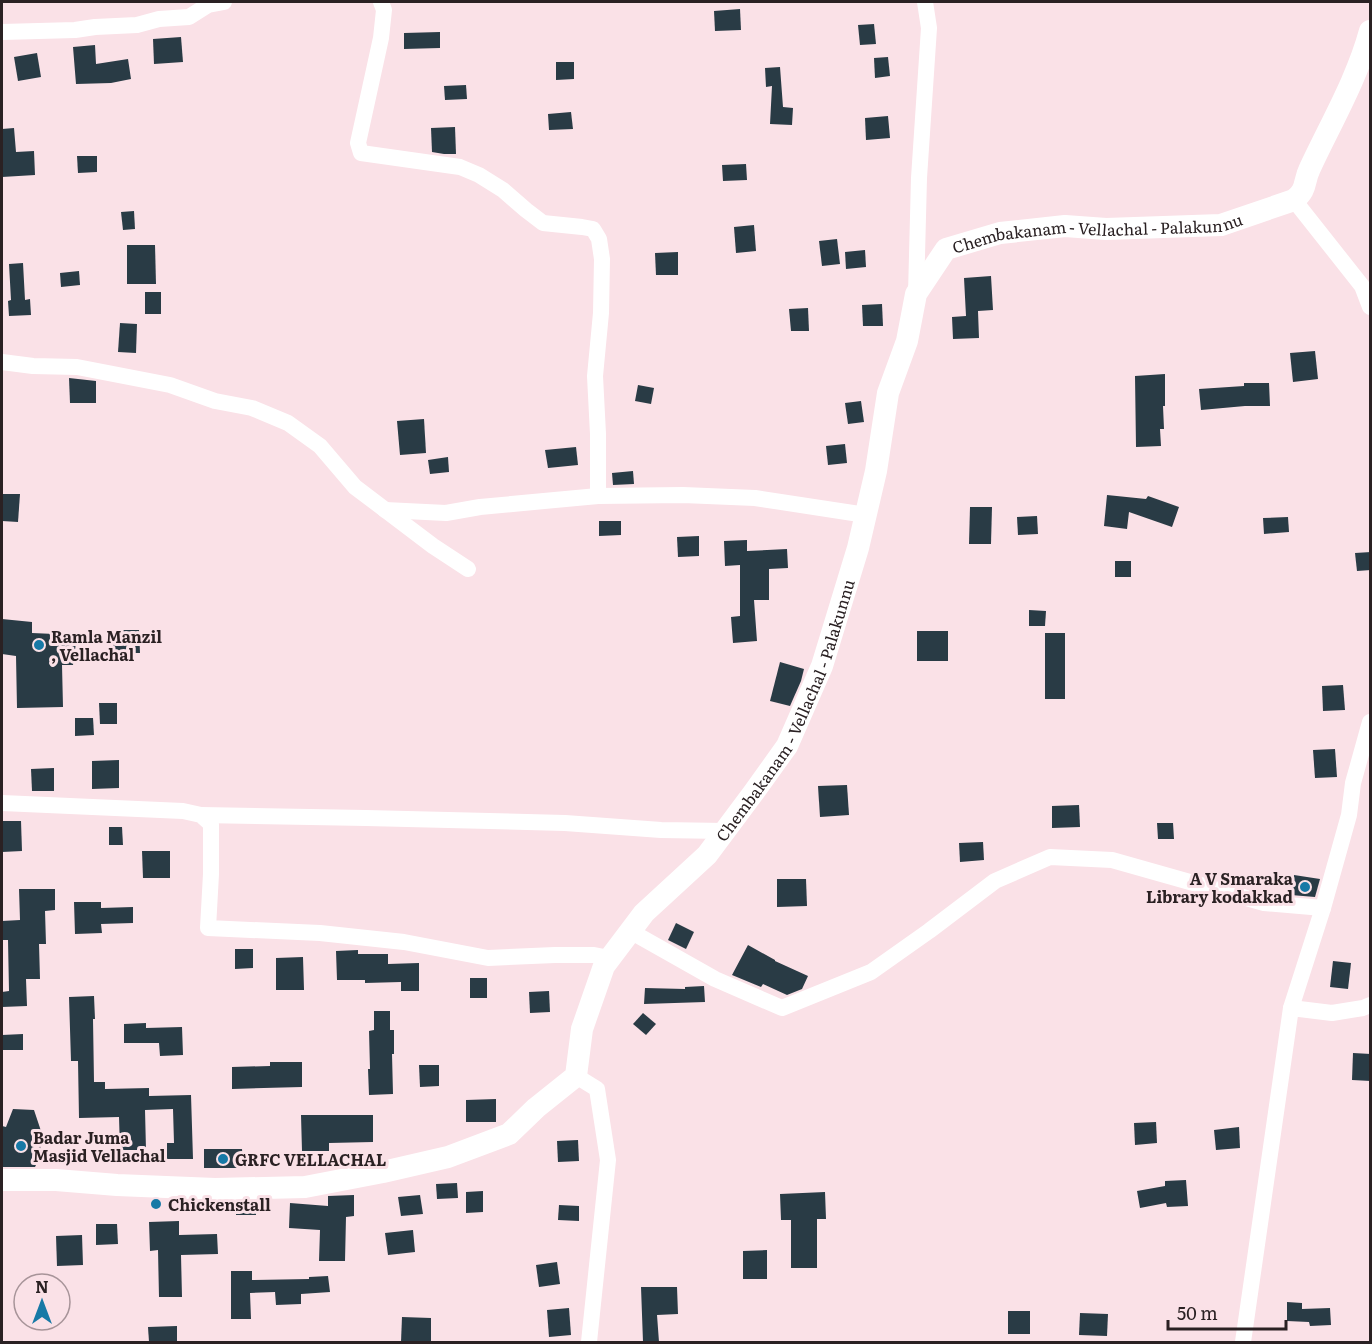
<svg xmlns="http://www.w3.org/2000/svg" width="1372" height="1344" viewBox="0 0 1372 1344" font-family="Literata,serif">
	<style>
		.building { fill: #293b45 }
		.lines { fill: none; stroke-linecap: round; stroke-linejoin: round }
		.minor { stroke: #fff; stroke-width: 16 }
		.secondary { stroke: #fff; stroke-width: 22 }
		.poi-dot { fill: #1779a6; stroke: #fae1e7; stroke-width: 2 }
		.labels { text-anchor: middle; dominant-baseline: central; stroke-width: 6; stroke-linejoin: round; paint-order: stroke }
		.street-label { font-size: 16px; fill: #2a2123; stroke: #fae1e7 }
		.poi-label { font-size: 16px; font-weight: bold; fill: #2a2123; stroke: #fae1e7; text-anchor: start }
	</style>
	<rect width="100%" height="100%" fill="#fae1e7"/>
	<!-- building -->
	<g class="building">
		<path d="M 740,9 L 741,30 L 715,31 L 714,11 Z"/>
		<path d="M 874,24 L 876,44 L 860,45 L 858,25 Z"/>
		<path d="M 440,32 L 440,48 L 404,49 L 404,33 Z"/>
		<path d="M 181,37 L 183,62 L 154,64 L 153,39 Z"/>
		<path d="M 95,45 L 96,64 L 128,59 L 131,79 L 111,83 L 76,84 L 73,47 Z"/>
		<path d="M 37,53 L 41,77 L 18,81 L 14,57 Z"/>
		<path d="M 888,57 L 890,76 L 875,78 L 874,58 Z"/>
		<path d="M 556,62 L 574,62 L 574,79 L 556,80 Z"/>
		<path d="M 780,67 L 783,107 L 793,108 L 792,125 L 770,124 L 772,86 L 766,87 L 765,68 Z"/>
		<path d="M 466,85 L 467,99 L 445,100 L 444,86 Z"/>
		<path d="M 571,112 L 573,129 L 549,130 L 548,114 Z"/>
		<path d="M 888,116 L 890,138 L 866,140 L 865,118 Z"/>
		<path d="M 455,127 L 456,154 L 444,154 L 432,152 L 431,128 Z"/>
		<path d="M 14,128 L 16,152 L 34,151 L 35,175 L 2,177 L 2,129 Z"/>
		<path d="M 77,156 L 97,156 L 97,172 L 78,173 Z"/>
		<path d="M 746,164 L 747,180 L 723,181 L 722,165 Z"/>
		<path d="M 134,211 L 135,229 L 123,230 L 121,212 Z"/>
		<path d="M 754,225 L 756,251 L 736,253 L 734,227 Z"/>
		<path d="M 837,239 L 840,264 L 822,266 L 819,241 Z"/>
		<path d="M 127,245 L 155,245 L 156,284 L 127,284 Z"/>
		<path d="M 865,250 L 866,267 L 846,269 L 845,252 Z"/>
		<path d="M 678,252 L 678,275 L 656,275 L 655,253 Z"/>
		<path d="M 23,263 L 25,300 L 30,299 L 31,315 L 9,316 L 8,301 L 11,300 L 9,264 Z"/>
		<path d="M 79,271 L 80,285 L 61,287 L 60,273 Z"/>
		<path d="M 991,276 L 993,310 L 978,311 L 979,338 L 953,339 L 952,317 L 966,316 L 964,278 Z"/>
		<rect x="145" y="292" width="16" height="22"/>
		<path d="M 882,304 L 883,326 L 863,326 L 862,305 Z"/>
		<path d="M 808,308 L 809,331 L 791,331 L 789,309 Z"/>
		<path d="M 120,323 L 137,324 L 136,353 L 118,352 Z"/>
		<path d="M 1315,351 L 1318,379 L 1293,382 L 1290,353 Z"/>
		<path d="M 1165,374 L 1165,406 L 1163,406 L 1164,429 L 1160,429 L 1161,446 L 1136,447 L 1135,376 Z"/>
		<path d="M 69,378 L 96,381 L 96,403 L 70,403 Z"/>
		<path d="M 1244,383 L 1269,383 L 1270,406 L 1245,406 L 1201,410 L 1199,389 L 1244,386 Z"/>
		<path d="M 638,385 L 654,388 L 651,404 L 635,401 Z"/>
		<path d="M 861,401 L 864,422 L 848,424 L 845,403 Z"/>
		<path d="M 424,419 L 426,453 L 400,455 L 397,421 Z"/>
		<path d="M 845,444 L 847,463 L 828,465 L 826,446 Z"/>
		<path d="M 576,447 L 578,465 L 548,468 L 545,450 Z"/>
		<path d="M 448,457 L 449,472 L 430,474 L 428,460 Z"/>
		<path d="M 633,471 L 634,484 L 613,485 L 612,473 Z"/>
		<path d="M 2,494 L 20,494 L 18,522 L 2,521 Z"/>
		<path d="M 1107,495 L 1146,499 L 1148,496 L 1179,507 L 1172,527 L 1129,512 L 1127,529 L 1104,526 Z"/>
		<path d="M 970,507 L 992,507 L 991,544 L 969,544 Z"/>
		<path d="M 1037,516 L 1038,534 L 1018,535 L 1017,517 Z"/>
		<path d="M 1288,517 L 1289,532 L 1264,534 L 1263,518 Z"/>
		<path d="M 599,521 L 621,521 L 621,535 L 599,536 Z"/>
		<path d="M 699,536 L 699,556 L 678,557 L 677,537 Z"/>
		<path d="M 747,540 L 747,551 L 787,549 L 788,568 L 769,569 L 769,600 L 754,600 L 757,641 L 733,643 L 731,617 L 740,616 L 740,565 L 725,566 L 724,541 Z"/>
		<path d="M 1371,552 L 1371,570 L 1357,571 L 1355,553 Z"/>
		<rect x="1115" y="561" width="16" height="16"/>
		<path d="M 1029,610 L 1046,611 L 1045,626 L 1029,626 Z"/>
		<path d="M 2,619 L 32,622 L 32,633 L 77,635 L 73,665 L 62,665 L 63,707 L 17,708 L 16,656 L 2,654 Z"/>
		<path d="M 112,630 L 139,630 L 140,653 L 113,653 Z"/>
		<rect x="917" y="631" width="31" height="30"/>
		<rect x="1045" y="633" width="20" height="66"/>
		<path d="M 780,662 L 804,669 L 801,681 L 790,706 L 770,701 Z"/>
		<path d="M 1343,685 L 1345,710 L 1323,711 L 1322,686 Z"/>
		<path d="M 99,703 L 117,703 L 117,724 L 100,724 Z"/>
		<path d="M 75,718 L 93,718 L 94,735 L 75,736 Z"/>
		<path d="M 1335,749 L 1337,777 L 1315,778 L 1313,750 Z"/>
		<path d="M 119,760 L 119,788 L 92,789 L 92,761 Z"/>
		<path d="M 54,768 L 54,791 L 32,791 L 31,769 Z"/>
		<path d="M 847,785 L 849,815 L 820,817 L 818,786 Z"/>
		<path d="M 1079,805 L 1080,827 L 1052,828 L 1052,806 Z"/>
		<path d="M 2,821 L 21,821 L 22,851 L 2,852 Z"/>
		<path d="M 1157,823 L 1173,823 L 1174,839 L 1158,839 Z"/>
		<path d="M 109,827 L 122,827 L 123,845 L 109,845 Z"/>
		<path d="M 983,842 L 984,860 L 960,862 L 959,843 Z"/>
		<path d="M 142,851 L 170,851 L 170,878 L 143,878 Z"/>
		<path d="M 1294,875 L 1320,879 L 1315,897 L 1291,895 Z"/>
		<path d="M 777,879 L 806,879 L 807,906 L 777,907 Z"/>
		<path d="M 19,889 L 55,889 L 55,910 L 45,911 L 46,944 L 39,944 L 40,979 L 26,979 L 27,1006 L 2,1007 L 2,992 L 9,991 L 8,940 L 2,940 L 2,921 L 20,920 Z"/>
		<path d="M 74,902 L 101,902 L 101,908 L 133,907 L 133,923 L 101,924 L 102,933 L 75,934 Z"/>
		<path d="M 676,923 L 694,932 L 686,949 L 668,940 Z"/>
		<path d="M 748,945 L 775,960 L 775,961 L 808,976 L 802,989 L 787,995 L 763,984 L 761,987 L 732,975 Z"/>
		<path d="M 235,949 L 253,949 L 253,968 L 235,969 Z"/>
		<path d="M 358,950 L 358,954 L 388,954 L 388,964 L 419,963 L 419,991 L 401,991 L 401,982 L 365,983 L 365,980 L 337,980 L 336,951 Z"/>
		<path d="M 303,957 L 304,990 L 276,990 L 276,958 Z"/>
		<path d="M 1333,961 L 1351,963 L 1348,989 L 1330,987 Z"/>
		<rect x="470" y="978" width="17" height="20"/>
		<path d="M 704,986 L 705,1002 L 644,1004 L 645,988 L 685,989 L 685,987 Z"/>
		<path d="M 549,991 L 550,1012 L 530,1013 L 529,992 Z"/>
		<path d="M 94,996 L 95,1019 L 93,1019 L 94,1082 L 105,1082 L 105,1089 L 149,1088 L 149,1096 L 191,1095 L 193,1159 L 167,1159 L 167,1143 L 174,1143 L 173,1109 L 145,1110 L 146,1150 L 120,1150 L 119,1117 L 79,1118 L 78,1061 L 71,1061 L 69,997 Z"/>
		<path d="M 374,1011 L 390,1011 L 390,1030 L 394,1030 L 394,1054 L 392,1054 L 393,1094 L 369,1095 L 368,1069 L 370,1069 L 369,1031 L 374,1030 Z"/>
		<path d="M 643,1013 L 656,1024 L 646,1035 L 633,1024 Z"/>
		<path d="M 146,1023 L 146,1028 L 182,1027 L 183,1055 L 160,1056 L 159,1043 L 124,1043 L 124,1024 Z"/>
		<path d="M 23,1034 L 23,1050 L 2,1050 L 2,1035 Z"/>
		<path d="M 1353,1053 L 1371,1054 L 1371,1081 L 1352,1080 Z"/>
		<path d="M 270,1062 L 302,1062 L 302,1087 L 232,1089 L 232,1067 L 270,1066 Z"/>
		<path d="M 419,1065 L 439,1065 L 439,1086 L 420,1087 Z"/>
		<path d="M 496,1099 L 496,1122 L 466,1122 L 466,1100 Z"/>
		<path d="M 13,1109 L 34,1110 L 42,1134 L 39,1159 L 35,1167 L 2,1167 L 2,1126 L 6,1127 Z"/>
		<path d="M 301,1115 L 373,1115 L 373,1142 L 329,1143 L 329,1151 L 302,1151 Z"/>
		<path d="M 1156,1122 L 1157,1143 L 1135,1145 L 1134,1123 Z"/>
		<path d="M 1239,1127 L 1240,1148 L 1216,1150 L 1214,1130 Z"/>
		<path d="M 578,1140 L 579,1161 L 558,1162 L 557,1141 Z"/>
		<path d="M 204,1149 L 242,1149 L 243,1168 L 204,1168 Z"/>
		<path d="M 1186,1180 L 1188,1206 L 1167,1207 L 1166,1203 L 1140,1208 L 1137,1191 L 1165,1186 L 1165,1181 Z"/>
		<path d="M 457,1183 L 458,1198 L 437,1199 L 436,1184 Z"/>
		<path d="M 483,1191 L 483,1212 L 466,1213 L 466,1192 Z"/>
		<path d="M 825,1192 L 826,1219 L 817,1219 L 817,1268 L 791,1268 L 791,1220 L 781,1220 L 780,1194 Z"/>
		<path d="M 354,1195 L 354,1216 L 346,1217 L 345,1261 L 319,1261 L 320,1230 L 289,1228 L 290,1203 L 328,1206 L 328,1196 Z"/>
		<path d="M 420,1195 L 423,1214 L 401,1216 L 398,1197 Z"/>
		<rect x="236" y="1202" width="20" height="13"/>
		<path d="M 559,1205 L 579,1206 L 579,1221 L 558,1220 Z"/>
		<path d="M 179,1221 L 179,1235 L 217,1234 L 218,1254 L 181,1255 L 182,1297 L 159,1297 L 158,1250 L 150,1251 L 149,1222 Z"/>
		<path d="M 96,1224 L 117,1224 L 118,1244 L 96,1245 Z"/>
		<path d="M 413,1230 L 415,1252 L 388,1255 L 385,1233 Z"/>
		<path d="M 82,1235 L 83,1265 L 57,1266 L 56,1236 Z"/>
		<path d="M 767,1250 L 767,1279 L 743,1279 L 743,1251 Z"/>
		<path d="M 557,1262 L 560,1284 L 539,1287 L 536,1265 Z"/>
		<path d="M 231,1271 L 252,1271 L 252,1280 L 309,1279 L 309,1277 L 328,1276 L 330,1292 L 301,1294 L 301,1304 L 276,1305 L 275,1292 L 250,1293 L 251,1319 L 231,1319 Z"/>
		<path d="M 641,1287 L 677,1287 L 678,1314 L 657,1315 L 659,1342 L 643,1342 Z"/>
		<path d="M 1287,1302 L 1302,1303 L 1302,1309 L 1330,1308 L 1331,1325 L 1310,1326 L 1309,1322 L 1287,1321 Z"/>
		<path d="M 569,1308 L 571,1335 L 549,1337 L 547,1310 Z"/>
		<rect x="1008" y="1311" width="22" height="23"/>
		<path d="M 1080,1313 L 1108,1314 L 1107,1336 L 1079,1335 Z"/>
		<path d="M 402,1317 L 431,1318 L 431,1342 L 401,1342 Z"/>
		<path d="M 177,1326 L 177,1342 L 149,1342 L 148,1327 Z"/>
	</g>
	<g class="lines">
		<!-- minor -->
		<g class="minor">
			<path d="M 381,2 L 384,10 L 381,38 L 358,143 L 361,153 L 460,167 L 479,175 L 503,190 L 526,210 L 543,223 L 582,227 L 593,229 L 599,239 L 602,259 L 601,313 L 595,376 L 598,434 L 598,496"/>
			<path d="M 2,32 L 75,30 L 95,27 L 137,25 L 159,19 L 189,17 L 208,5 L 224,2"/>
			<path d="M 1294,200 L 1362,286 L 1370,307"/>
			<path d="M 916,294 L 919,178 L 929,28 L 925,2"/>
			<path d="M 2,362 L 33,366 L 77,367 L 170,385 L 215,401 L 252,408 L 288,423 L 320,446 L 355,487 L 433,546 L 468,569"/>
			<path d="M 385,510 L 446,513 L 480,507 L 598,496 L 683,495 L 755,498 L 866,515"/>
			<path d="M 2,803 L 183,811 L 201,815 L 211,824 L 211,874 L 208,928 L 320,933 L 404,942 L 488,958 L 555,955 L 594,955 L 609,958"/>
			<path d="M 201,815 L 366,818 L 565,823 L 661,830 L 725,831"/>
			<path d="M 630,931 L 715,979 L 782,1008 L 871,972 L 929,931 L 995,881 L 1050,857 L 1112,860 L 1264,903 L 1323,908"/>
			<path d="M 1291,1008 L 1332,1013 L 1363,1008 L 1370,1005"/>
			<path d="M 576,1076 L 597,1089 L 608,1160 L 589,1342"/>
			<path d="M 1243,1342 L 1291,1008 L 1323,908 L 1349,815 L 1353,783 L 1370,722"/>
		</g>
		<!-- secondary -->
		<path class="secondary" id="s1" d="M 2,1180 L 56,1180 L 117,1185 L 215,1189 L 305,1187 L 383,1172 L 448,1157 L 509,1134 L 536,1108 L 576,1076 L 582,1029 L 604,966 L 644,913 L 707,855 L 754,792 L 787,746 L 822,666 L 858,548 L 876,471 L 888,393 L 907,341 L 916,294 L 946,249 L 1000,233 L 1065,226 L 1106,229 L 1221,225 L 1294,200 C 1308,189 1303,182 1310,168 C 1331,123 1357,79 1370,31"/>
	</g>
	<!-- markers -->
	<g class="poi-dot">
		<circle cx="39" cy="645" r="6"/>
		<circle cx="1305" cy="887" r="6"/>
		<circle cx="21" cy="1146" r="6"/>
		<circle cx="223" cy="1159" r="6"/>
		<circle cx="156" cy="1204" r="6"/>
	</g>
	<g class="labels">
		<!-- street labels -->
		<g class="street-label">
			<text stroke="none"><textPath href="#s1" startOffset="1684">Chembakanam - Vellachal - Palakunnu</textPath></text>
			<text stroke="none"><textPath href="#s1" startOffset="1036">Chembakanam - Vellachal - Palakunnu</textPath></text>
		</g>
		<!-- poi labels -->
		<g class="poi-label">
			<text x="51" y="636">Ramla Manzil<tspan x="51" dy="18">, Vellachal</tspan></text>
			<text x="1293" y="878" text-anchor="end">A V Smaraka<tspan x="1293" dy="18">Library kodakkad</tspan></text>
			<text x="33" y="1137">Badar Juma<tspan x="33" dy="18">Masjid Vellachal</tspan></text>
			<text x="235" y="1159">GRFC VELLACHAL</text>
			<text x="168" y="1204">Chickenstall</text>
		</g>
	</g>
	<!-- border -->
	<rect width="1372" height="1344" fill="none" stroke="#2a2123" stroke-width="6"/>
	<!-- north arrow -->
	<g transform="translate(42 1302)"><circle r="28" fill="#fae1e7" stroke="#a79499" stroke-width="1.5"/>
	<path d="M0-4.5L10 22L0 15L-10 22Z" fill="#1779a6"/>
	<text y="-9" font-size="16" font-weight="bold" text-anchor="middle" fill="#2a2123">N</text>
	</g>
	<!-- scale -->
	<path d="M1168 1320v9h118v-9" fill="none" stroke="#2a2123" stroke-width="3"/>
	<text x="1177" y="1320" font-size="18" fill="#2a2123" stroke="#fae1e7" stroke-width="4.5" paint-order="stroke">50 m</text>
</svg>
